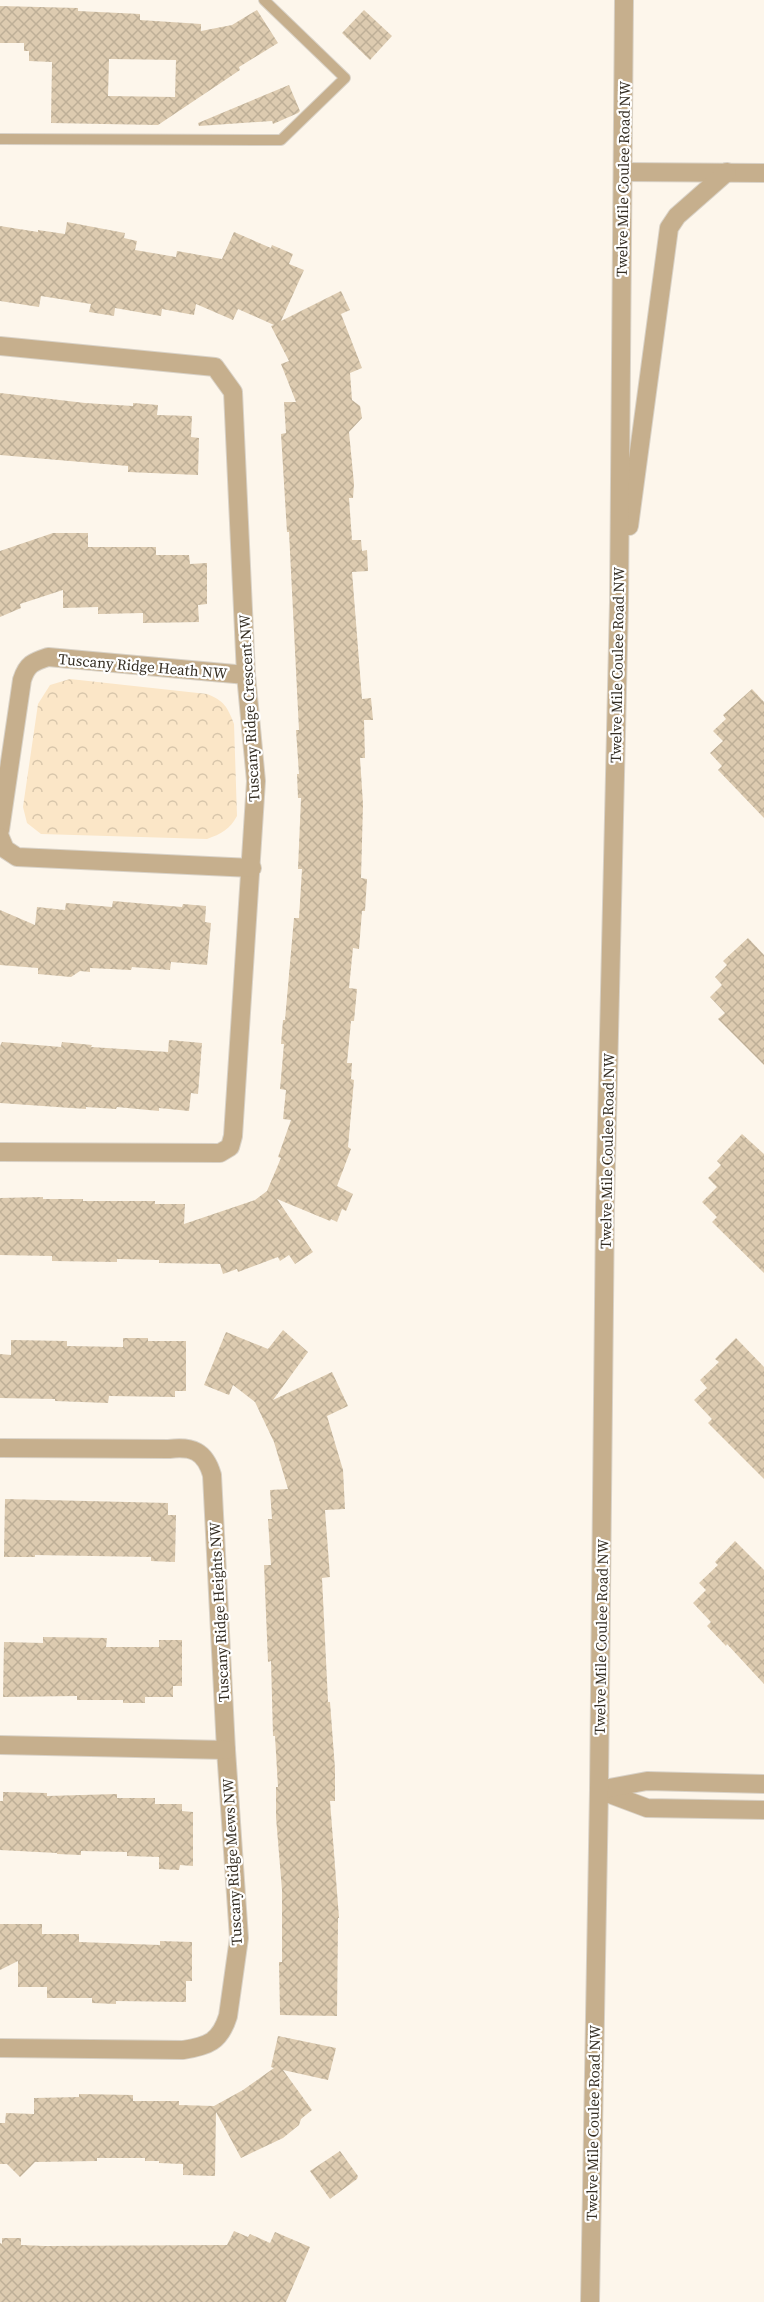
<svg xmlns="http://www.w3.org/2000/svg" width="764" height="2302" viewBox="0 0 764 2302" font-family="'Source Serif 4',serif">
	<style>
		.park { fill: url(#park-crowns) }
		.building { fill: url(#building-cross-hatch); fill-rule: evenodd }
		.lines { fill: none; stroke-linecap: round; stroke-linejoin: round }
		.service-casing { stroke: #d9d2c7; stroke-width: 12 }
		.minor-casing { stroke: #d9d2c7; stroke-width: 20 }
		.tertiary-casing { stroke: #d9d2c7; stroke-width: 20 }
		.service { stroke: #c6af8d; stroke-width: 10 }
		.minor { stroke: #c6af8d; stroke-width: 18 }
		.tertiary { stroke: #c6af8d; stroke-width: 18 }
		.labels { text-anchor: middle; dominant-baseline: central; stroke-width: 4.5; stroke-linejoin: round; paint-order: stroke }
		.street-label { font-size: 15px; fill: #342d22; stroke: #fff }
	</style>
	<defs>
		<pattern id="park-crowns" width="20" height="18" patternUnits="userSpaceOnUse" patternTransform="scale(1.5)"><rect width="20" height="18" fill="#fbe6c7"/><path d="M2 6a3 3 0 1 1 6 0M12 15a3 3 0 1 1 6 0" fill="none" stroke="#d8c6ab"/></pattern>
		<pattern id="building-cross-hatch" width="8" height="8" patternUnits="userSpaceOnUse" patternTransform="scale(1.5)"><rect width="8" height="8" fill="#ddcbb0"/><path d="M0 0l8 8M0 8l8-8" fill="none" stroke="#beaf97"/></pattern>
	</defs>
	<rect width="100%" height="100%" fill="#fdf6eb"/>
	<!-- park -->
	<path class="park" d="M 70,679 L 207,694 C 224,701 227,706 234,724 L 237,816 C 230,829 221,834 207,839 L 41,834 L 27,823 L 23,807 L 38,704 L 50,685 Z"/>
	<!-- building -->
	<g class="building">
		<path d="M 0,6 L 78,8 L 78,11 L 140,14 L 140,20 L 201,24 L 201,31 L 232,25 L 257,10 L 278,43 L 239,67 L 240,70 L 158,125 L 51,123 L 52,62 L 29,61 L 29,51 L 24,51 L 24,43 L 0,43 ZM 109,59 L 176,60 L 175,97 L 108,96 Z"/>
		<path d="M 364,10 L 392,36 L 370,60 L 342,33 Z"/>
		<path d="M 289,85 L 300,111 L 298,113 L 273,124 L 272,121 L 199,126 L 198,123 Z"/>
		<path d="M 67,222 L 125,233 L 124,238 L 137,241 L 135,250 L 176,257 L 177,251 L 222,259 L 234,232 L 271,248 L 272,245 L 293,254 L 289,264 L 304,270 L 281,321 L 341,291 L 350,310 L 341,314 L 362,368 L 350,373 L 352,400 L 360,406 L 362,418 L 349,432 L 354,484 L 353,498 L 349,498 L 352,540 L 361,540 L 362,551 L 367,550 L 368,571 L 352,572 L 362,699 L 371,698 L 373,720 L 364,720 L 365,758 L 360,758 L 363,804 L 361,878 L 367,879 L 365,911 L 362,911 L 359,949 L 353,948 L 349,988 L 357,989 L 354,1021 L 351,1021 L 347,1063 L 352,1063 L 351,1079 L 354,1080 L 348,1147 L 351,1149 L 337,1186 L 353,1194 L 346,1211 L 342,1209 L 337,1222 L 331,1219 L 330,1221 L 277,1199 L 313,1252 L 295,1264 L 289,1255 L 280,1261 L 278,1257 L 238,1272 L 237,1269 L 223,1274 L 220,1264 L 159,1263 L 159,1260 L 117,1259 L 117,1262 L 52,1261 L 52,1256 L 0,1255 L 0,1198 L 43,1197 L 43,1199 L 83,1199 L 83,1201 L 155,1201 L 155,1204 L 185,1204 L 184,1224 L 255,1200 L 267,1191 L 281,1158 L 278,1157 L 291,1120 L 283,1119 L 286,1090 L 280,1089 L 284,1044 L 281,1044 L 283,1020 L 285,1020 L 294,918 L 299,918 L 302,869 L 298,869 L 301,798 L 298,798 L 297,774 L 299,774 L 296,730 L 299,730 L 289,532 L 287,532 L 281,434 L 286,433 L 284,402 L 296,402 L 281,364 L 289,361 L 271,326 L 274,325 L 238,309 L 233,320 L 196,304 L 194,315 L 162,309 L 161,316 L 115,308 L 114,316 L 89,312 L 91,304 L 41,296 L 39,307 L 0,301 L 0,226 L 38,232 L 38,230 L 65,234 Z"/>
		<path d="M 0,393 L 85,403 L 133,406 L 133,403 L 158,405 L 157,415 L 192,416 L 191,437 L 199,438 L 198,475 L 128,472 L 128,466 L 0,455 Z"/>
		<path d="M 53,533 L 88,533 L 88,547 L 156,547 L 156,555 L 189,555 L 190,564 L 207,563 L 207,604 L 198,605 L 199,622 L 143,623 L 143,613 L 98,614 L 98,607 L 63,608 L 63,590 L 20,604 L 21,608 L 0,617 L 0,551 Z"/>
		<path d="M 752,689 L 764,702 L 764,818 L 718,770 L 722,766 L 710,753 L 723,741 L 713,731 L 726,719 L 723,715 Z"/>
		<path d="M 113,901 L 182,907 L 183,904 L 206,906 L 205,922 L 211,923 L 207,965 L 171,962 L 170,970 L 132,967 L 131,970 L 90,968 L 90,972 L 80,971 L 71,977 L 38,974 L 38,968 L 0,965 L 0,910 L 35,925 L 37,907 L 65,910 L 66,903 L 112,907 Z"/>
		<path d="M 748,938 L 764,955 L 764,1065 L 718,1019 L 725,1013 L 710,997 L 722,985 L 715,977 L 727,965 L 723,961 Z"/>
		<path d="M 169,1040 L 202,1043 L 198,1094 L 191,1093 L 189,1111 L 159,1108 L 159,1111 L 117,1107 L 116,1109 L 86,1107 L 86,1109 L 0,1103 L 0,1046 L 2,1042 L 61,1047 L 62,1042 L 92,1045 L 91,1047 L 168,1052 Z"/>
		<path d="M 742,1134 L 764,1154 L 764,1273 L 712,1222 L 717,1217 L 702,1202 L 717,1187 L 708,1178 L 721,1165 L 717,1161 Z"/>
		<path d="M 283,1330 L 308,1352 L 273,1400 L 332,1372 L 348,1406 L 327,1416 L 343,1470 L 345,1509 L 325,1510 L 330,1577 L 322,1578 L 328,1702 L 330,1702 L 335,1769 L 335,1801 L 330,1801 L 339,1918 L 338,1918 L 337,2016 L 280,2015 L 279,1962 L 282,1962 L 282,1890 L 276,1817 L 276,1787 L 278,1787 L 275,1736 L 273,1736 L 271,1661 L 268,1662 L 264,1565 L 271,1565 L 268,1519 L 272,1519 L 270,1490 L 288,1489 L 274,1442 L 255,1402 L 233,1385 L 229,1395 L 204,1385 L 226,1332 L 268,1349 Z"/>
		<path d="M 123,1338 L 148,1338 L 148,1341 L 186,1341 L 186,1391 L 175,1391 L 175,1397 L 109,1396 L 108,1403 L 55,1401 L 55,1399 L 0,1398 L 0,1354 L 11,1355 L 11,1340 L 67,1341 L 67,1346 L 123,1347 Z"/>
		<path d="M 736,1338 L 764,1367 L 764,1479 L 708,1423 L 712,1419 L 694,1400 L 707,1388 L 700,1380 L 719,1362 L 715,1359 Z"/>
		<path d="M 5,1499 L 168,1503 L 168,1515 L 176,1515 L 175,1562 L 151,1561 L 151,1557 L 35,1555 L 35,1557 L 4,1557 Z"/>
		<path d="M 735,1541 L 764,1570 L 764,1684 L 727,1644 L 726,1646 L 707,1626 L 711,1622 L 693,1603 L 706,1590 L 699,1583 L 718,1565 L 715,1562 Z"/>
		<path d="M 43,1637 L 107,1638 L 106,1647 L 159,1647 L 159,1640 L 182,1640 L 182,1686 L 173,1686 L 173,1697 L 145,1697 L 145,1703 L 123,1703 L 123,1700 L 77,1700 L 77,1696 L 3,1697 L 4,1642 L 43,1643 Z"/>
		<path d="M 3,1792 L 47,1793 L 47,1796 L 117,1794 L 117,1798 L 155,1798 L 155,1804 L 182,1804 L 182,1811 L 193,1812 L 193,1866 L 180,1865 L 179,1870 L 159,1869 L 159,1857 L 127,1856 L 127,1852 L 81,1851 L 81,1855 L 57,1854 L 57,1853 L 0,1850 L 0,1801 L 3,1801 Z"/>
		<path d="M 0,1924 L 42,1924 L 42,1934 L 79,1934 L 79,1942 L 160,1945 L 160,1941 L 192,1942 L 192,1981 L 186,1981 L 186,2002 L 116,2001 L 116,2004 L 92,2003 L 92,1998 L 47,1998 L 47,1987 L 18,1987 L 18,1961 L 0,1970 Z"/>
		<path d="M 278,2036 L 336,2048 L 328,2080 L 283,2070 L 312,2110 L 301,2119 L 299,2125 L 283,2138 L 241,2158 L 216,2112 L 215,2176 L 183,2175 L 183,2164 L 159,2163 L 159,2161 L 145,2161 L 145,2158 L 97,2158 L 97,2161 L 35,2162 L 20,2177 L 7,2164 L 0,2164 L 0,2123 L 5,2123 L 6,2113 L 34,2114 L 34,2098 L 79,2097 L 79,2094 L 133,2095 L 133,2101 L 179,2101 L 179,2105 L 214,2106 L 243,2090 L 274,2068 L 271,2067 Z"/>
		<path d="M 340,2151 L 358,2176 L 357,2179 L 330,2199 L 310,2171 Z"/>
		<path d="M 234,2231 L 248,2237 L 250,2234 L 270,2243 L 275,2232 L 310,2247 L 286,2302 L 0,2302 L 0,2243 L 2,2244 L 2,2238 L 21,2238 L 21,2245 L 45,2246 L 227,2245 Z"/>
	</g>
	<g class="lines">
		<!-- service casing -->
		<g class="service-casing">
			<path id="service" d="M 0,139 L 281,140 L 345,78 L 264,0"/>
		</g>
		<!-- minor casing -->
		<g class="minor-casing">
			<g id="minor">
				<path d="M 0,346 L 215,367 L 233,392 L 246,675 L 256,781 L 233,1136 L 230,1147 L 220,1153 L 0,1152"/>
				<path d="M 0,830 L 22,680 C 27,664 33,662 48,657 L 246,675"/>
				<path d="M 0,837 L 5,849 L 17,857 L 252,868"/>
				<path d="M 0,1448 L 169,1449 C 192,1446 205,1451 212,1475 L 226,1750 L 239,1938 L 228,2016 C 220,2042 208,2046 183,2050 L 0,2048"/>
				<path d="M 0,1745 L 226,1750"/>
				<path d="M 599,1790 L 647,1808 L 764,1810"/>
				<path d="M 599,1790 L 647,1781 L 764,1784"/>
			</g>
		</g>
		<!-- tertiary casing -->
		<g class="tertiary-casing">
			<g id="tertiary">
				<path d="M 623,172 L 764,173"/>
				<path d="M 629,526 L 669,228 L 677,216 L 727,172"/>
				<path d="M 590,2302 L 599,1790 L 605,1207 L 619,602 L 624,0"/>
			</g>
		</g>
		<!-- service -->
		<use href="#service" class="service"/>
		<!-- minor -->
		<use href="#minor" class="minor"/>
		<!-- tertiary -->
		<use href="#tertiary" class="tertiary"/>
	</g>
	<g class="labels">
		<!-- street labels -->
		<g class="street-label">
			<text transform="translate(623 179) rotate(-89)">Twelve Mile Coulee Road NW</text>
			<text transform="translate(617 665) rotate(-89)">Twelve Mile Coulee Road NW</text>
			<text transform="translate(143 666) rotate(5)">Tuscany Ridge Heath NW</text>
			<text transform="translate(249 708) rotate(-93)">Tuscany Ridge Crescent NW</text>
			<text transform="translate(607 1151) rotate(-89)">Twelve Mile Coulee Road NW</text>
			<text transform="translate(219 1612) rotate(-93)">Tuscany Ridge Heights NW</text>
			<text transform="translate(601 1637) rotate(-89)">Twelve Mile Coulee Road NW</text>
			<text transform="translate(232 1862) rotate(-93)">Tuscany Ridge Mews NW</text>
			<text transform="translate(593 2123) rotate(-89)">Twelve Mile Coulee Road NW</text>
		</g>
	</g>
</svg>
